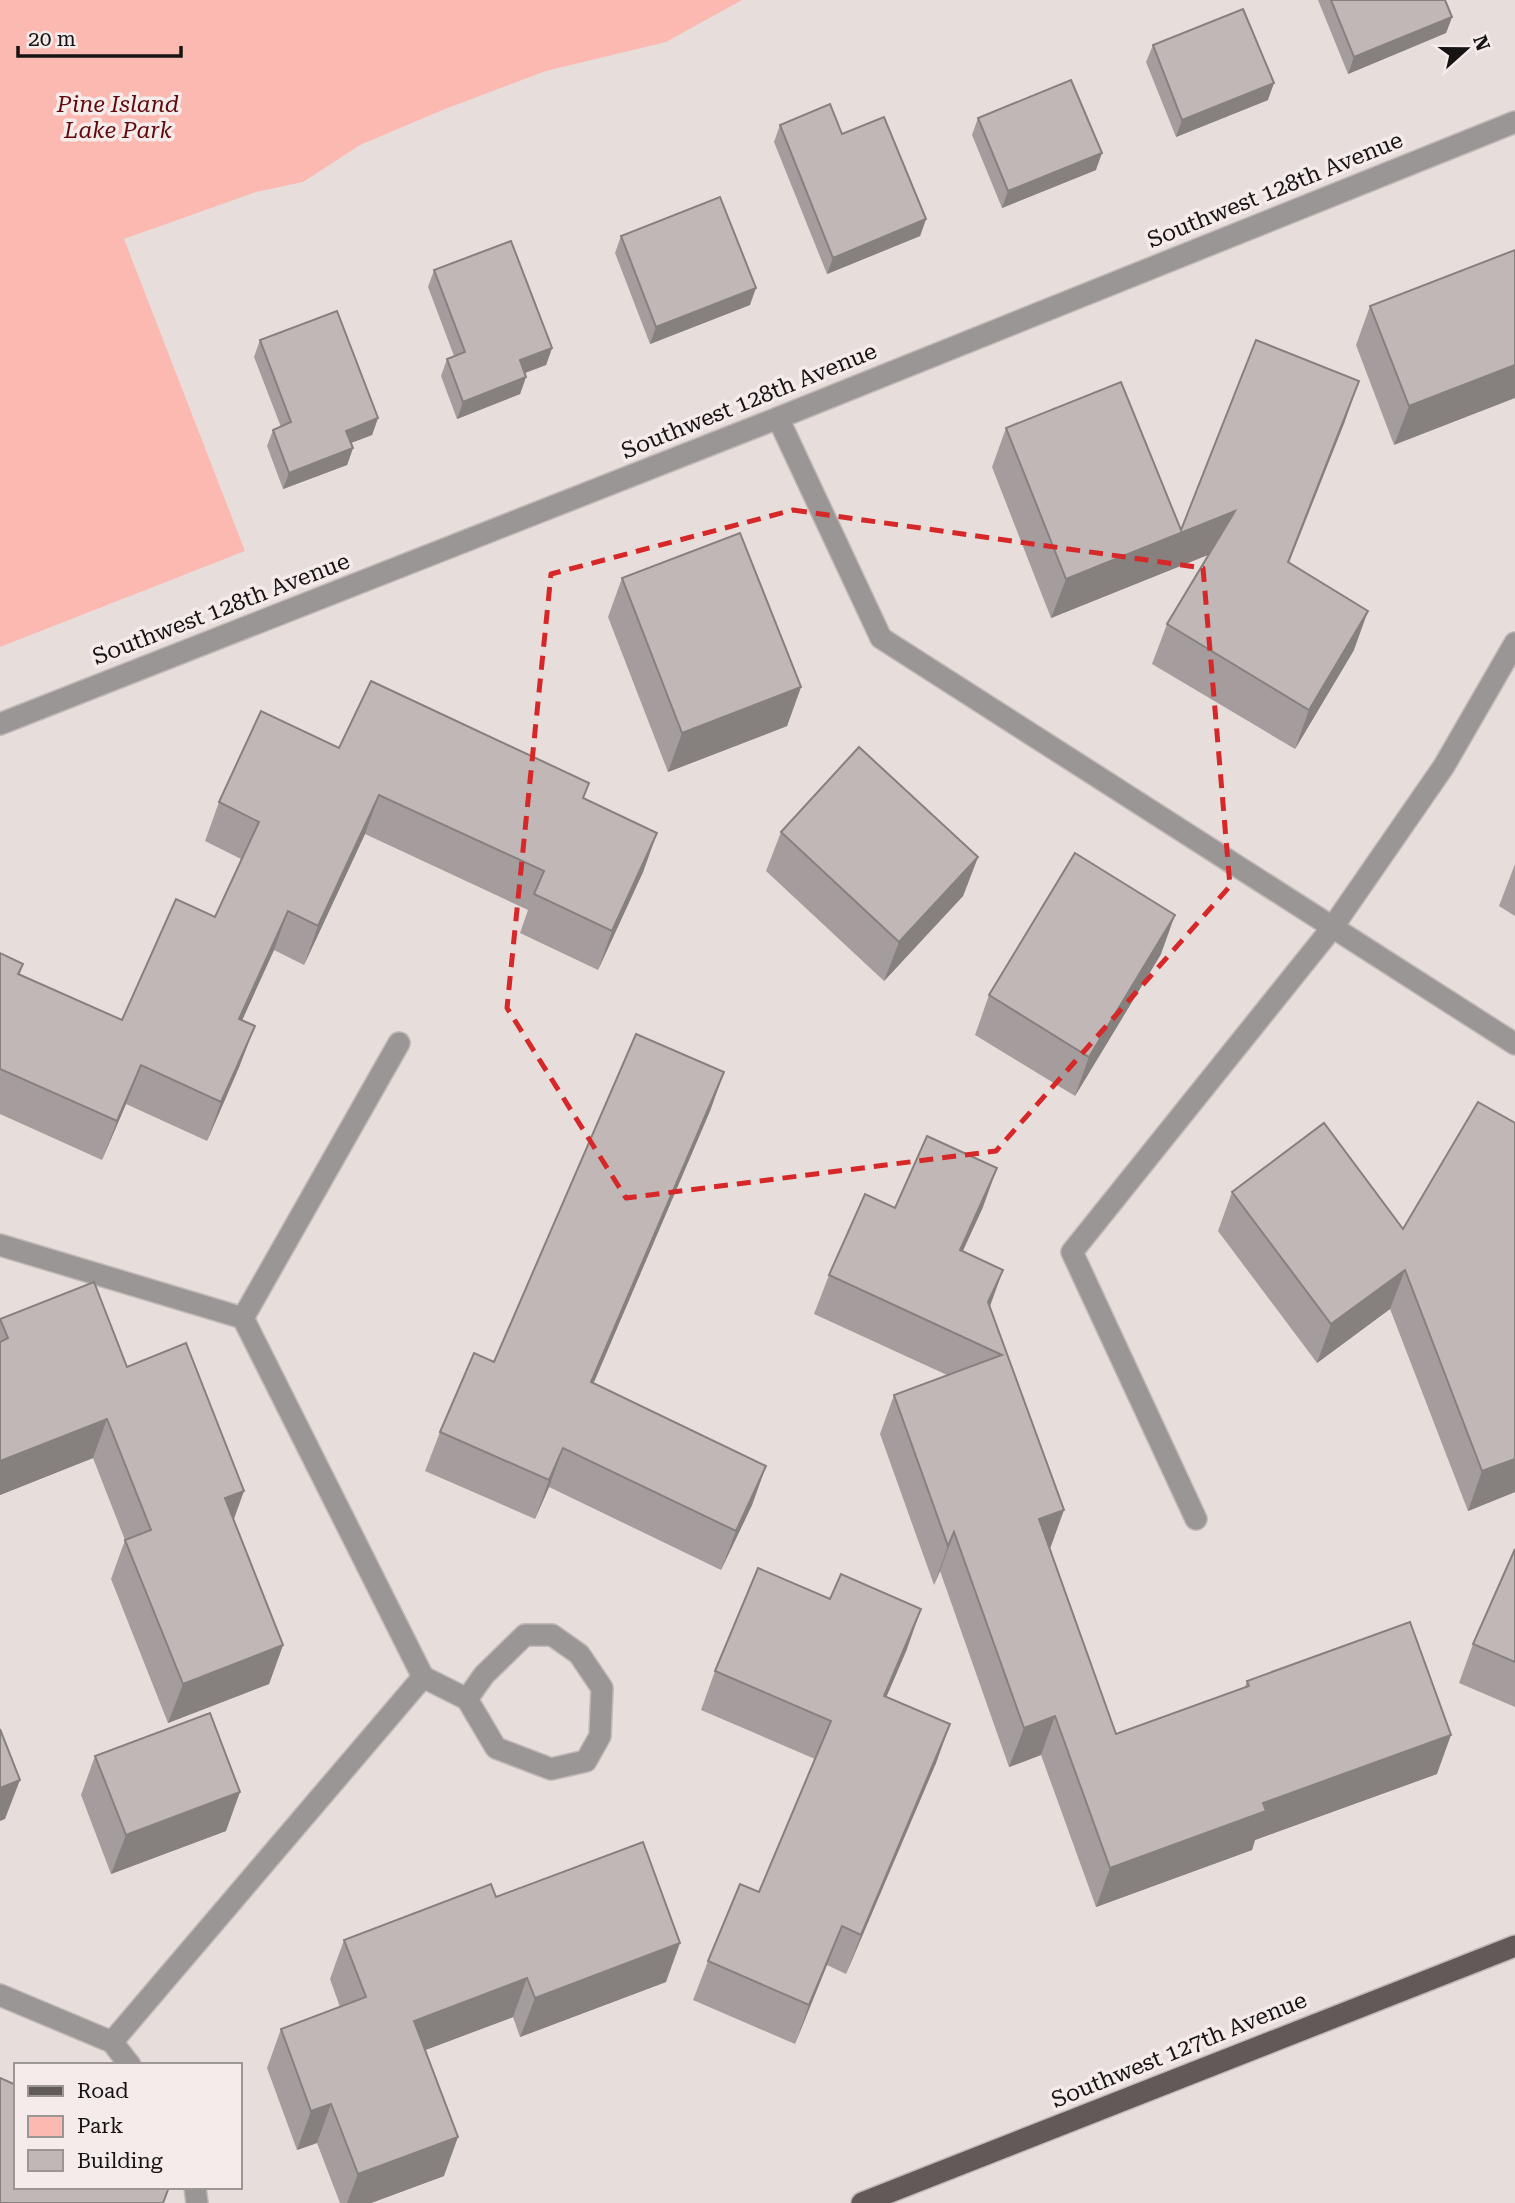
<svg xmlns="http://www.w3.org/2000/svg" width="1515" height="2203" viewBox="0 0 1515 2203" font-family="'Roboto Serif',serif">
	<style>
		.green { fill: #fcb9b1 }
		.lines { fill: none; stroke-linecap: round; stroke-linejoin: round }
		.minor-casing { stroke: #c1b9b8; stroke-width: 24 }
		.major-casing { stroke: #c1b9b8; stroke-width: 24 }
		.minor { stroke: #9a9696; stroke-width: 21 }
		.major { stroke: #615a59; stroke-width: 21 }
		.wall { fill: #a59d9d }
		.shaded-wall { fill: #86807f }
		.building { fill: #c0b7b6; stroke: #86807f; stroke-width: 2 }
		.marked { fill: none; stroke: #d62828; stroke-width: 5; stroke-dasharray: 14 9; stroke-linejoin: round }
		.labels { text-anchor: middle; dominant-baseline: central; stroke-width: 7; stroke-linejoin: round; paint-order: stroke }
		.park-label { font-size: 23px; font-style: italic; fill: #610a0d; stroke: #f4ebea }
		.street-label { font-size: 23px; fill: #161313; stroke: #f4ebea }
	</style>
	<rect width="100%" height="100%" fill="#e7dedc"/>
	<!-- green -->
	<path class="green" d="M 0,0 L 742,0 L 666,42 L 546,71 L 445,109 L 360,145 L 303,182 L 256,192 L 124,239 L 245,551 L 0,647 Z"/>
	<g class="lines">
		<!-- minor casing -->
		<g class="minor-casing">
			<g id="minor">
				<path d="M 778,418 L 881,638 L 1515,1044"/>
				<path d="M 0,724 L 778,418 L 1515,122"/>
				<path d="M 0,1245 L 243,1318 L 423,1677"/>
				<path d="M 243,1318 L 399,1043"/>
				<path d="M 1196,1519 L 1072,1252 L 1332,928 L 1444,766 L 1515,643"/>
				<path d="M 0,1995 L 112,2042 L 130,2065"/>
				<path d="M 112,2042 L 423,1677 L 467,1699 L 496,1748 L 551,1769 L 586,1761 L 600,1736 L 602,1688 L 579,1654 L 552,1635 L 525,1635 L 484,1675 L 467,1699"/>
				<path d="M 195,2187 L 197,2203"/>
			</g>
		</g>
		<!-- major casing -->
		<g class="major-casing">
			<path id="major" d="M 862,2203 L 1515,1946"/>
		</g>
		<!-- minor -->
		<use href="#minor" class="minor"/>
		<!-- major -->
		<use href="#major" class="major"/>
	</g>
	<!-- wall -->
	<g class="wall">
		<path d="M 1318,0 L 1445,0 L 1452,17 L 1446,33 L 1348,74 Z"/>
		<path d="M 1153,45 L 1268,100 L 1176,137 L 1146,62 Z"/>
		<path d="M 978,118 L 1096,170 L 1002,208 L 972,135 Z"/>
		<path d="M 780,125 L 842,134 L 926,219 L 920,236 L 827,274 L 774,142 Z"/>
		<path d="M 621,236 L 750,305 L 650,344 L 615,253 Z"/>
		<path d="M 1515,250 L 1394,445 L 1356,345 L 1370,306 Z"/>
		<path d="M 434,270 L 552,348 L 546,365 L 525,373 L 526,377 L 520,394 L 457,419 L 441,376 L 447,359 L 454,356 L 428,287 Z"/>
		<path d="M 260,340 L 378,418 L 372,435 L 351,443 L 353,448 L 347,465 L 283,489 L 267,446 L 273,430 L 281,427 L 254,357 Z"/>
		<path d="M 1345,421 L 1289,563 L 1354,650 L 1295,749 L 1152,664 L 1167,624 L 1208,555 L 1051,618 L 992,467 L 1006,428 L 1181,530 Z"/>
		<path d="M 622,578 L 801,687 L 787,726 L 668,772 L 608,617 Z"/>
		<path d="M 339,748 L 584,799 L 657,833 L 643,872 L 598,970 L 520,933 L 528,910 L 365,834 L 304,965 L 274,950 L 242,1020 L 240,1065 L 207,1141 L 126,1104 L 102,1160 L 0,1114 L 0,953 L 23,964 L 20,974 L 122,1020 L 215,917 L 241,859 L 205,841 L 219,802 Z"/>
		<path d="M 781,832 L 978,857 L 963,896 L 884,981 L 766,871 Z"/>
		<path d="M 1515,864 L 1515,916 L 1499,906 Z"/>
		<path d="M 1161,954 L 1075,1096 L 975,1035 L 989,995 Z"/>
		<path d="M 724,1072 L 710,1111 L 593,1383 L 766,1466 L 752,1505 L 721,1570 L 549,1487 L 535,1519 L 425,1471 L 440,1432 Z"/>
		<path d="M 1515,1123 L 1515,1492 L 1468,1511 L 1390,1309 L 1317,1363 L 1218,1231 L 1232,1192 L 1403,1229 Z"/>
		<path d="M 983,1207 L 962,1252 L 990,1306 L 1050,1548 L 1116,1734 L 1245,1687 L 1247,1681 L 1437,1774 L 1255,1840 L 1252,1850 L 1096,1907 L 1041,1755 L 1009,1767 L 940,1571 L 934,1585 L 880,1434 L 894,1395 L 947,1375 L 814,1314 L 829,1275 L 895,1208 Z"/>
		<path d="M 0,1320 L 0,1319 L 127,1367 L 233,1520 L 283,1645 L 269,1684 L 168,1723 L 111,1579 L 125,1540 L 93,1458 L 0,1495 Z"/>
		<path d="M 1515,1549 L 1515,1707 L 1459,1683 L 1473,1644 Z"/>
		<path d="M 907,1649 L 886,1697 L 950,1724 L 936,1763 L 846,1974 L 827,1965 L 795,2044 L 693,2000 L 708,1961 L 759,1892 L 815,1759 L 701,1710 L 715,1671 Z"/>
		<path d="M 95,1756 L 226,1831 L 111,1874 L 81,1795 Z"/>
		<path d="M 496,1897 L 666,1982 L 520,2037 L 513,2017 L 425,2050 L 444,2176 L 371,2203 L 340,2203 L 317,2143 L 297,2150 L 267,2068 L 281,2029 L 340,2007 L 330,1979 L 344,1940 Z"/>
	</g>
	<!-- shaded-wall -->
	<g class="shaded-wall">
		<path d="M 1452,17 L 1446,33 L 1348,74 L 1354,57 Z"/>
		<path d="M 1274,83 L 1268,100 L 1176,137 L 1182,120 Z"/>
		<path d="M 1102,153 L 1096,170 L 1002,208 L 1008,191 Z"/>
		<path d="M 926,219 L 920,236 L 827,274 L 833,258 Z"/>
		<path d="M 756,288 L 750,305 L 650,344 L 656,327 Z"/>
		<path d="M 552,348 L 546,365 L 514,377 L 520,360 Z"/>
		<path d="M 1515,365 L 1515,398 L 1394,445 L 1409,406 Z"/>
		<path d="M 526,377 L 520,394 L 457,419 L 463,402 Z"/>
		<path d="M 1359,381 L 1345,421 L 1273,601 L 1288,562 Z"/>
		<path d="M 378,418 L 372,435 L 340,447 L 346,431 Z"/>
		<path d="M 353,448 L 347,465 L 283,489 L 289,473 Z"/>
		<path d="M 1235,511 L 1220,550 L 1051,618 L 1066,579 Z"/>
		<path d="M 1368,611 L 1354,650 L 1295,749 L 1309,710 Z"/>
		<path d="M 801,687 L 787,726 L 668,772 L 682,733 Z"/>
		<path d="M 379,795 L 365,834 L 304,965 L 318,926 Z"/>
		<path d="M 657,833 L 643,872 L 598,970 L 612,931 Z"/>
		<path d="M 978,857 L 963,896 L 884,981 L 899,942 Z"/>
		<path d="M 288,911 L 274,950 L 225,1058 L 239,1019 Z"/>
		<path d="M 1175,915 L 1161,954 L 1075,1096 L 1089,1057 Z"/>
		<path d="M 255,1026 L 240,1065 L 207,1141 L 221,1102 Z"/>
		<path d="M 141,1065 L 126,1104 L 102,1160 L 117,1121 Z"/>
		<path d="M 724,1072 L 710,1111 L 577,1422 L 591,1382 Z"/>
		<path d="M 997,1168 L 983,1207 L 945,1290 L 960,1250 Z"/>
		<path d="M 1003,1270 L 989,1309 L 988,1302 Z"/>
		<path d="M 1405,1270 L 1390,1309 L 1317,1363 L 1331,1324 Z"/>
		<path d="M 107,1419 L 93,1458 L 0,1495 L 0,1461 Z"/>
		<path d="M 563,1448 L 549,1487 L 535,1519 L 549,1480 Z"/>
		<path d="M 1515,1459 L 1515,1492 L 1468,1511 L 1482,1471 Z"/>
		<path d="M 766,1466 L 752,1505 L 721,1570 L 736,1531 Z"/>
		<path d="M 244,1491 L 230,1530 L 225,1498 Z"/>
		<path d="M 1064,1510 L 1050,1549 L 1039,1519 Z"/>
		<path d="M 954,1532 L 940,1571 L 934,1585 L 948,1546 Z"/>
		<path d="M 921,1609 L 907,1649 L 870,1735 L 884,1696 Z"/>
		<path d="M 283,1645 L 269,1684 L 168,1723 L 183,1684 Z"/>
		<path d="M 1055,1716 L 1041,1755 L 1009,1767 L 1024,1728 Z"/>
		<path d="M 950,1724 L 936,1763 L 846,1974 L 861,1935 Z"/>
		<path d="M 1451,1735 L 1437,1774 L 1255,1840 L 1252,1850 L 1096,1907 L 1110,1868 L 1263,1803 Z"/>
		<path d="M 20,1780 L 5,1819 L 0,1821 L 0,1788 Z"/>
		<path d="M 240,1792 L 226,1831 L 111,1874 L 126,1835 Z"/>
		<path d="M 842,1926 L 827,1965 L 795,2044 L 809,2005 Z"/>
		<path d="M 680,1943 L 666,1982 L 520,2037 L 535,1998 Z"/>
		<path d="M 527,1978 L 513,2017 L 399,2060 L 414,2021 Z"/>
		<path d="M 331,2104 L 317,2143 L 297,2150 L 311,2111 Z"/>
		<path d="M 458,2137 L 444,2176 L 371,2203 L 347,2203 L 358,2174 Z"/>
	</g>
	<!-- building -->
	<g class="building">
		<path d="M 1331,0 L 1445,0 L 1452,17 L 1354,57 Z"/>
		<path d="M 1243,9 L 1274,83 L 1182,120 L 1153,45 Z"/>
		<path d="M 1071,80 L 1102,153 L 1008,191 L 978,118 Z"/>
		<path d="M 830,104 L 842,134 L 884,117 L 926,219 L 833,258 L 780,125 Z"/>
		<path d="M 720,197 L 756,288 L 656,327 L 621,236 Z"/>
		<path d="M 511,241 L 552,348 L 520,360 L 526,377 L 463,402 L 447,359 L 465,352 L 434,270 Z"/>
		<path d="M 1515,250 L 1515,365 L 1409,406 L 1370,306 Z"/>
		<path d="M 337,311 L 378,418 L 346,431 L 353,448 L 289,473 L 273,430 L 291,422 L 260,340 Z"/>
		<path d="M 1256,340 L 1359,381 L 1288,562 L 1368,611 L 1309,710 L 1167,624 L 1235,511 L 1066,579 L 1006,428 L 1121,382 L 1181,530 Z"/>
		<path d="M 740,533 L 801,687 L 682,733 L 622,578 Z"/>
		<path d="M 371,681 L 589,783 L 583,798 L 657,833 L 612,931 L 534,894 L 544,871 L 379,795 L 318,926 L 288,911 L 239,1019 L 255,1026 L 221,1102 L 141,1065 L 117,1121 L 0,1069 L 0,953 L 23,964 L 18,974 L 122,1020 L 176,899 L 215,917 L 259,822 L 219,802 L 261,711 L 339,748 Z"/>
		<path d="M 859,747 L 978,857 L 899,942 L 781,832 Z"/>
		<path d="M 1075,853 L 1175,915 L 1089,1057 L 989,995 Z"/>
		<path d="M 636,1034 L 724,1072 L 591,1382 L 766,1466 L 736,1531 L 563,1448 L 549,1480 L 440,1432 L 474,1353 L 494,1362 Z"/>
		<path d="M 1478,1102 L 1515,1123 L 1515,1459 L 1482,1471 L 1405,1270 L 1331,1324 L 1232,1192 L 1324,1123 L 1403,1229 Z"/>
		<path d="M 927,1136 L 997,1168 L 960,1250 L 1003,1270 L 988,1302 L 1064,1510 L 1039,1519 L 1116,1734 L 1249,1686 L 1247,1681 L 1410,1622 L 1451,1735 L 1263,1803 L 1266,1811 L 1110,1868 L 1055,1716 L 1024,1728 L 954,1532 L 948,1546 L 894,1395 L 1002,1355 L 829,1275 L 865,1194 L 895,1208 Z"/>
		<path d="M 94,1282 L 127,1367 L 186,1343 L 244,1491 L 225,1498 L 283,1645 L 183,1684 L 125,1540 L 151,1530 L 107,1419 L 0,1461 L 0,1342 L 8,1338 L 0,1319 Z"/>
		<path d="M 1515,1549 L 1515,1662 L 1473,1644 Z"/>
		<path d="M 758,1568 L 830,1599 L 841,1574 L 921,1609 L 884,1696 L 950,1724 L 861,1935 L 842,1926 L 809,2005 L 708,1961 L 740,1884 L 759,1892 L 831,1721 L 715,1671 Z"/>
		<path d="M 210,1713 L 240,1792 L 126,1835 L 95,1756 Z"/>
		<path d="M 0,1729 L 20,1780 L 0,1788 Z"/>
		<path d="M 643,1842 L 680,1943 L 535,1998 L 527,1978 L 414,2021 L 458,2137 L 358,2174 L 331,2104 L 311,2111 L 281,2029 L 366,1997 L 344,1940 L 491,1884 L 496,1897 Z"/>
		<path d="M 0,2078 L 16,2085 L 16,2187 L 169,2187 L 163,2203 L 0,2203 Z"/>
	</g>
	<!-- marked area -->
	<path class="marked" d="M 793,510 L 1203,568 L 1230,886 L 996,1151 L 626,1198 L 507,1008 L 551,574 Z"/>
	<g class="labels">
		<!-- park labels -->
		<g class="park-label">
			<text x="118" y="104">Pine Island<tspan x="118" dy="26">Lake Park</tspan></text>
		</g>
		<!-- street labels -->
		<g class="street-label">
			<text transform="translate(1275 190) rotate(-22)">Southwest 128th Avenue</text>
			<text transform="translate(749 401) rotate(-22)">Southwest 128th Avenue</text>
			<text transform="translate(221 609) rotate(-21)">Southwest 128th Avenue</text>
			<text transform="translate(1179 2050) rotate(-22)">Southwest 127th Avenue</text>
		</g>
	</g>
	<!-- legend -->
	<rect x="14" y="2063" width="228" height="126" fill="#f4ebea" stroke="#9b9594" stroke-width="2"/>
	<rect x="28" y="2086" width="35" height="10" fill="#615a59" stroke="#9b9594" stroke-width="2"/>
	<text x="77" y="2098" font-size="21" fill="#161313">Road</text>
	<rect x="28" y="2116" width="35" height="21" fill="#fcb9b1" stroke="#9b9594" stroke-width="2"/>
	<text x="77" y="2133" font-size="21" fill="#161313">Park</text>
	<rect x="28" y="2150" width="35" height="21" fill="#c0b7b6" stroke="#9b9594" stroke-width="2"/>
	<text x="77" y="2168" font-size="21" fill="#161313">Building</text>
	<!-- north arrow -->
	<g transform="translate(1466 49) rotate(69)" stroke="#f4ebea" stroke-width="5" paint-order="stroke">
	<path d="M0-5L12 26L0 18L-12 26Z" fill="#161313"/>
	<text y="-10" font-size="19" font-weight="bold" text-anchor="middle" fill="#161313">N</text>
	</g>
	<!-- scale -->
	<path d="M18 46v10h163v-10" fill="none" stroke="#161313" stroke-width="3.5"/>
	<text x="28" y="46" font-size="21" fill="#161313" stroke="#f4ebea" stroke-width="5" paint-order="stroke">20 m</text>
</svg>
